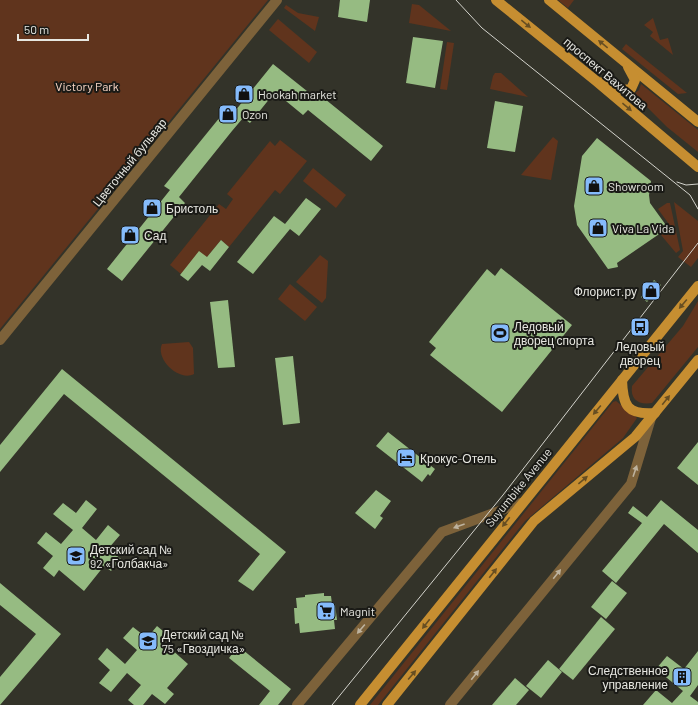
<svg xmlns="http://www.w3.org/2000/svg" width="698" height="705" viewBox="0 0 698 705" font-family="Barlow,sans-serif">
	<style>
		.green { fill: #60341d }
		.building { fill: #96bb82 }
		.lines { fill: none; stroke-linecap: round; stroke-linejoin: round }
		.minor { stroke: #7d623a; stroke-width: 10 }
		.major { stroke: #c68e31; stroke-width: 10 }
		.tram { stroke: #d3d3cc; stroke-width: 1 }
		.oneway { fill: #674e22 }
		.oneway2 { fill: #bdb29e }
		.labels { text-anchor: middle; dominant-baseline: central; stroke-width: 4; stroke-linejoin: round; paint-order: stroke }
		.street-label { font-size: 12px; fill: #e7e7e1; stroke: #1a1a16 }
		.park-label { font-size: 12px; fill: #fdd9c8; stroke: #1a1a16 }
		.poi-label { font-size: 12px; fill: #e7e7e1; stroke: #1a1a16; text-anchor: start }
	</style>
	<rect width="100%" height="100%" fill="#333329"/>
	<!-- green -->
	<g class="green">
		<path d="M 0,0 L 268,0 L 0,329 Z"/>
		<path d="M 558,0 L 574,0 L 568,8 Z"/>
		<path d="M 412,4 L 419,5 L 451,31 L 409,23 Z"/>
		<path d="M 286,5 L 298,13 L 319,17 L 315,31 L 284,8 Z"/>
		<path d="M 653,18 L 660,40 L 668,38 L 673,55 L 650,36 L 653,32 L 644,25 Z"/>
		<path d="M 278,19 L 317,52 L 309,63 L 269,30 Z"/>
		<path d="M 447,42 L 454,43 L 447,90 L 440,89 Z"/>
		<path d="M 626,44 L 687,93 L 678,94 L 622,49 Z"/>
		<path d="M 495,73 L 501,73 L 528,97 L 490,89 L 493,76 Z"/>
		<path d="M 641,84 L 698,130 L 698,152 L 667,127 L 634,94 L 639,90 Z"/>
		<path d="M 553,137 L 558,141 L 551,180 L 521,175 Z"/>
		<path d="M 280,140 L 307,161 L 280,194 L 275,190 L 229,247 L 221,240 L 207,257 L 181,274 L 170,265 L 219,204 L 226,209 L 233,199 L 227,194 L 270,141 L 275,146 Z"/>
		<path d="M 313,168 L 346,195 L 336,208 L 303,181 Z"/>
		<path d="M 674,202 L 698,221 L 698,258 L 691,267 L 678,257 L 683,251 Z"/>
		<path d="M 667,203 L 670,203 L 680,250 L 676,253 L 661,235 L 671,227 L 658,209 Z"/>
		<path d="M 320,255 L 328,261 L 326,298 L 322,303 L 296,282 Z"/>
		<path d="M 290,284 L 317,307 L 305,321 L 278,299 Z"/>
		<path d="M 698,301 L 698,347 L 652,403 C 639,405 630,400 632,386 L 683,326 Z"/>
		<path d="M 189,342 L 193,348 L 194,374 C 179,382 155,359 162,344 Z"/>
		<path d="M 616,401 L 637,418 L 623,438 L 525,521 L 378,705 L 370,705 L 613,402 Z"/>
	</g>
	<!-- building -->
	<g class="building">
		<path d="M 340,0 L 370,0 L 367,22 L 338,17 Z"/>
		<path d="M 413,37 L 443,41 L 435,88 L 406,83 Z"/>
		<path d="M 273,64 L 317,99 L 320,95 L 383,146 L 371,161 L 308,110 L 303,115 L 275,92 L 250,123 L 243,118 L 232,131 L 179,197 L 185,203 L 122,281 L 107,269 L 170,190 L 164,186 L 229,106 L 235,111 Z"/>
		<path d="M 495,101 L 523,106 L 515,152 L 487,148 Z"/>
		<path d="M 597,138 L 651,181 L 649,195 L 650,203 L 668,228 L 617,263 L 618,267 L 608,269 L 577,225 L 574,206 L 582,156 Z"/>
		<path d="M 306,198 L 321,209 L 299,236 L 290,229 L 253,274 L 237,262 L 274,216 L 285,224 Z"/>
		<path d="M 221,240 L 229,247 L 210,271 L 202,265 L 188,281 L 180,275 L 199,251 L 207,257 Z"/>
		<path d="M 501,268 L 572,325 L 502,412 L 430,355 L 436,348 L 429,342 L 487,269 L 495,276 Z"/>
		<path d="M 654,280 L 661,285 L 647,302 L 641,297 Z"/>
		<path d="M 228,300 L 235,367 L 218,368 L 210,302 Z"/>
		<path d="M 293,356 L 300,423 L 283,425 L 275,358 Z"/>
		<path d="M 62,369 L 286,552 L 253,591 L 238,581 L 260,554 L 64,394 L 0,472 L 0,445 Z"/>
		<path d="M 388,432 L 435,469 L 430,476 L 428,474 L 422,482 L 376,446 Z"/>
		<path d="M 698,442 L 698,485 L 677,468 Z"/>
		<path d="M 376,490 L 391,501 L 380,516 L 383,518 L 375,529 L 355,513 Z"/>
		<path d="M 86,500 L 97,509 L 82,528 L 96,540 L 108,525 L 120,535 L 108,549 L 121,559 L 111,571 L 104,566 L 84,591 L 59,570 L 54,577 L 43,568 L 53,556 L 37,543 L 46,532 L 61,544 L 73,530 L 53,514 L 63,503 L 76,513 Z"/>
		<path d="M 661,500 L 698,530 L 698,553 L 664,524 L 616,583 L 602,571 L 642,523 L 628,513 L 633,506 L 647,517 Z"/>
		<path d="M 612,581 L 627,593 L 606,619 L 591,607 Z"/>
		<path d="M 0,583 L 61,634 L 0,705 L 0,677 L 36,634 L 0,605 Z"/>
		<path d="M 324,593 L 324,596 L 331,596 L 332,604 L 335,604 L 337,620 L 334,620 L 335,629 L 300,633 L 299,623 L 295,624 L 294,608 L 297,608 L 296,598 L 305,597 L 305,595 Z"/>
		<path d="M 601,617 L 615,629 L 573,680 L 559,669 Z"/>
		<path d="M 157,626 L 169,636 L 163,642 L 188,664 L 167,688 L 174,694 L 165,704 L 152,694 L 143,705 L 134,705 L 128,700 L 141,685 L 127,673 L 111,692 L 99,683 L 110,670 L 98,659 L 107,648 L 125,664 L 137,650 L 123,638 L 133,627 L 147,638 Z"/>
		<path d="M 238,646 L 291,689 L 278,705 L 259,705 L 270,691 L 229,658 Z"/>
		<path d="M 698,651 L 698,685 L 690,696 L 698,702 L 698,705 L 643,705 L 656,690 L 672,703 L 683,691 L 656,669 L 667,656 L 684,669 Z"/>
		<path d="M 548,660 L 562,672 L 541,698 L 526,686 Z"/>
		<path d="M 515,678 L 529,690 L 516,705 L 492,705 Z"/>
	</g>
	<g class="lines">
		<!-- minor -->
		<g class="minor">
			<path d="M 0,340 L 277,0"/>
			<path d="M 297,705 L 442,532 L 521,503"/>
			<path d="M 450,705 L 631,484 L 651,418"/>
		</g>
		<!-- major -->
		<g class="major">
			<path d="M 496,0 L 595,80 L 698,167"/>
			<path d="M 549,0 L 698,122"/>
			<path d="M 602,82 L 622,90 L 631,89 L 635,80 L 628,67"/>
			<path d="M 622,380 C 623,406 627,415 655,413"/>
			<path d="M 360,705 L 698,286"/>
			<path d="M 387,705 L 534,521 L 635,437 L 698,360"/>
		</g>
		<!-- tram -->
		<g class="tram">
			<path d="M 456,0 L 482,28 L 690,195 L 698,209"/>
			<path d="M 677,182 L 686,185 L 698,184"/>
			<path d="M 332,705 L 503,495 L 698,243"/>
		</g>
	</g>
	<!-- one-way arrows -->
	<defs><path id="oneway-solid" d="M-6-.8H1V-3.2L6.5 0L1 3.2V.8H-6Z"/></defs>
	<g class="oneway">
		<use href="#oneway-solid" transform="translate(526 24) rotate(39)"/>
		<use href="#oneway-solid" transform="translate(603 44) rotate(-141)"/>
		<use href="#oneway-solid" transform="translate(627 107) rotate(40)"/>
		<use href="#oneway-solid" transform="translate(683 304) rotate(130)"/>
		<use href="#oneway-solid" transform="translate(666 400) rotate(-51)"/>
		<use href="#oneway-solid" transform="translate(597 410) rotate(130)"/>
		<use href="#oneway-solid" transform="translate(583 480) rotate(-40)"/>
		<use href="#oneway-solid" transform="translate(506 522) rotate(128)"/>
		<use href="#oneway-solid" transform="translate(493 573) rotate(-52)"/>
		<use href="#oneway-solid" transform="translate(426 624) rotate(128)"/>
		<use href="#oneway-solid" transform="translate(412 675) rotate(-50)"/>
	</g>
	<g class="oneway2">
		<use href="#oneway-solid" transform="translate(635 471) rotate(-71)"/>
		<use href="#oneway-solid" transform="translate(459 526) rotate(160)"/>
		<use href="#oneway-solid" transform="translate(557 574) rotate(-51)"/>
		<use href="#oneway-solid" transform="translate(361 629) rotate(130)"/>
		<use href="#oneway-solid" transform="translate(475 675) rotate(-51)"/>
	</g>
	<!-- icons -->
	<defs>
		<g id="shop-square" transform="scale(1)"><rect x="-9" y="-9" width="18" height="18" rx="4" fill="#85bbfb" stroke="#1a1a16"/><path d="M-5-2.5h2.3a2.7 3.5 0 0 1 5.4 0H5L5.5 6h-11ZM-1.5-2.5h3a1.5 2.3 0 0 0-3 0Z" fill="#111"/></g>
		<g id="bus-square" transform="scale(1)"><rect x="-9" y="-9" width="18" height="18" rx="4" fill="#85bbfb" stroke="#1a1a16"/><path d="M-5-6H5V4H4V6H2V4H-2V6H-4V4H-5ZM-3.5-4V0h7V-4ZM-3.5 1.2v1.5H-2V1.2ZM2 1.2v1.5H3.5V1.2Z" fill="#111"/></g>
		<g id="stadium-square" transform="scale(1)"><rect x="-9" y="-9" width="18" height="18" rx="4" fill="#85bbfb" stroke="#1a1a16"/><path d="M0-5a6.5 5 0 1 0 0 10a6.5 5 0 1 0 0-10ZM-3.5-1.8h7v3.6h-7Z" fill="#111"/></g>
		<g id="hotel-square" transform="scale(1)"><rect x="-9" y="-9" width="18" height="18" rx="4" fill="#85bbfb" stroke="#1a1a16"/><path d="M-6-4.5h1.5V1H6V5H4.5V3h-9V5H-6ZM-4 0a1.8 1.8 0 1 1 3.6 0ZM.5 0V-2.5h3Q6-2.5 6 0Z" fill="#111"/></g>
		<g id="school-square" transform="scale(1)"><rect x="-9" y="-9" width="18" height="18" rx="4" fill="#85bbfb" stroke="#1a1a16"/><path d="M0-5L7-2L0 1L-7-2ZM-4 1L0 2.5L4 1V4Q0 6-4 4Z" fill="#111"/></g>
		<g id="supermarket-square" transform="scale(1)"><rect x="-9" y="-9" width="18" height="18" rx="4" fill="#85bbfb" stroke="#1a1a16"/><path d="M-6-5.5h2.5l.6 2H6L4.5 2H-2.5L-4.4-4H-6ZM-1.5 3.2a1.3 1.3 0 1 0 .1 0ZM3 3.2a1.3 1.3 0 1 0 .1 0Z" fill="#111"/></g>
		<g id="building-square" transform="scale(1)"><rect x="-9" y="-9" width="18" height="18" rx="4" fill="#85bbfb" stroke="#1a1a16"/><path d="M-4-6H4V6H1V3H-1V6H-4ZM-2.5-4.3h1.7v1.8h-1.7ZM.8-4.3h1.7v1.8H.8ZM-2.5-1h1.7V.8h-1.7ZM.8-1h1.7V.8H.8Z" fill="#111"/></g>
	</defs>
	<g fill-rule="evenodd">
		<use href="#shop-square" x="244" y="94"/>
		<use href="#shop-square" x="228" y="114"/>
		<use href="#shop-square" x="594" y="186"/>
		<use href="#shop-square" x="152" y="208"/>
		<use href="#shop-square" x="598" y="228"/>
		<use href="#shop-square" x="130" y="235"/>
		<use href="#shop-square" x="651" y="291"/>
		<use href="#bus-square" x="640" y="327"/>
		<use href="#stadium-square" x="500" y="333"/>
		<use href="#hotel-square" x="406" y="458"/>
		<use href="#school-square" x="76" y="556"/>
		<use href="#supermarket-square" x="326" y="611"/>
		<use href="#school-square" x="148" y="641"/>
		<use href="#building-square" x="682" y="677"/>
	</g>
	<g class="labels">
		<!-- street labels -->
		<g class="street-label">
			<text transform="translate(606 73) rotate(40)">проспект Вахитова</text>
			<text transform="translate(129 162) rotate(-51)">Цветочный бульвар</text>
			<text transform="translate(518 487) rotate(-51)">Suyumbike Avenue</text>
		</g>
		<!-- park labels -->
		<g class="park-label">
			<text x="87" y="86">Victory Park</text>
		</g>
		<!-- poi labels -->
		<g class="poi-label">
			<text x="258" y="94">Hookah market</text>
			<text x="242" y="114">Ozon</text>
			<text x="608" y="186">Showroom</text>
			<text x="166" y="208">Бристоль</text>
			<text x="612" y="228">Viva La Vida</text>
			<text x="144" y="235">Сад</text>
			<text x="637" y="291" text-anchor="end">Флорист.ру</text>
			<text x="514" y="326">Ледовый<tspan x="514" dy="14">дворец спорта</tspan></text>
			<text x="640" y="346" text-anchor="middle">Ледовый<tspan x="640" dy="14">дворец</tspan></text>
			<text x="420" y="458">Крокус-Отель</text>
			<text x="90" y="549">Детский сад №<tspan x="90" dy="14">92 «Голбакча»</tspan></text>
			<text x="340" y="611">Magnit</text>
			<text x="162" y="634">Детский сад №<tspan x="162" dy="14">75 «Гвоздичка»</tspan></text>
			<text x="668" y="670" text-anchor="end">Следственное<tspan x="668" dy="14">управление</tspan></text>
		</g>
	</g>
	<!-- scale -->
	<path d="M18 34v6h70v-6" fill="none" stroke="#e7e7e1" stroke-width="2"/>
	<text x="24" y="34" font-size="12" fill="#e7e7e1" stroke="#1a1a16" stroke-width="3" paint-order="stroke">50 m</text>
</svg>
